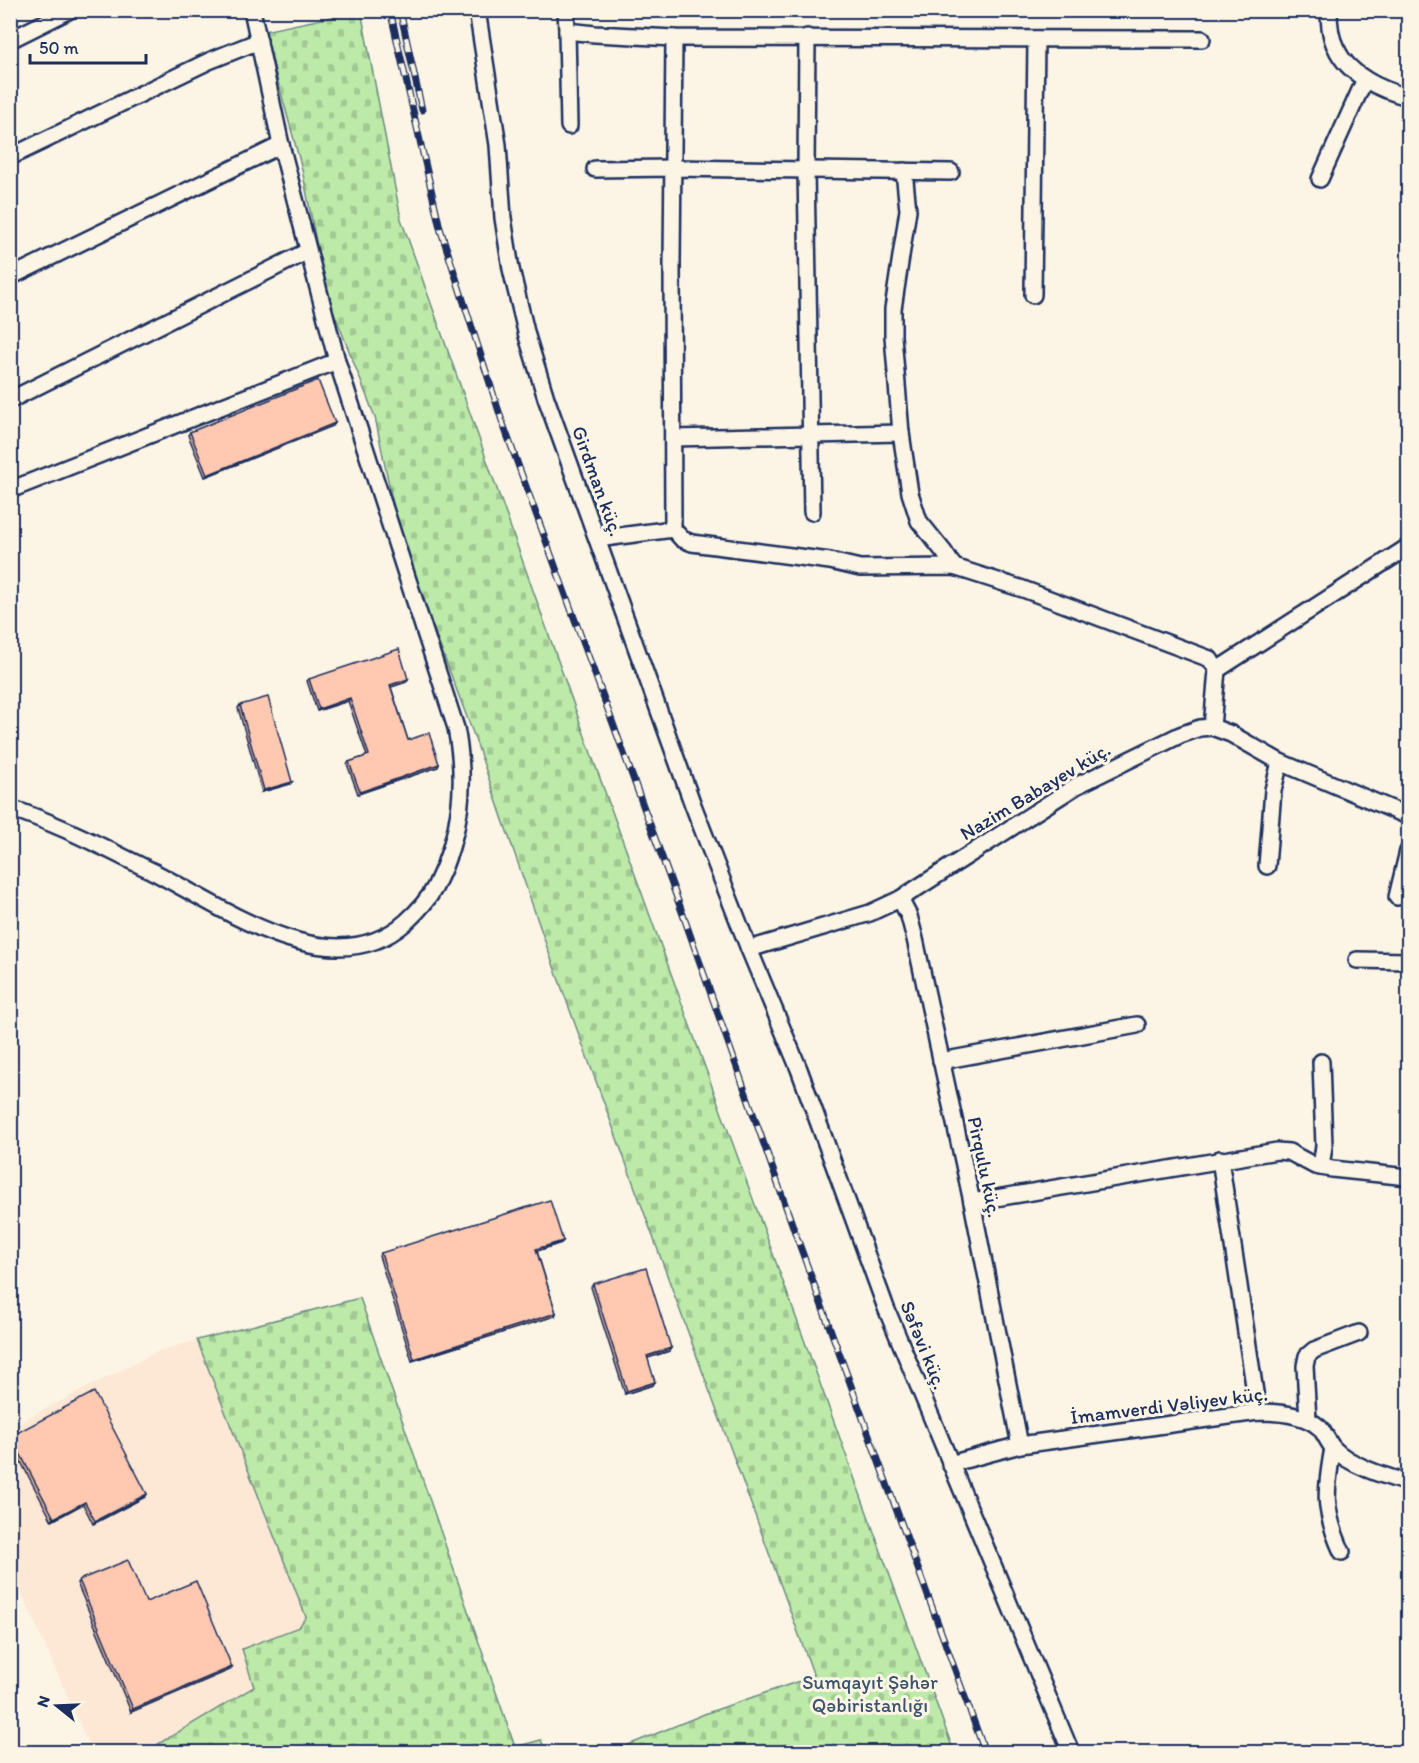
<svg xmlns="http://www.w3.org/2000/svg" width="1419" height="1763" viewBox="0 0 1419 1763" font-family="Itim,sans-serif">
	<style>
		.built { fill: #fde8d5 }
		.cemetery { fill: url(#cemetery-stones); stroke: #6c8c83; stroke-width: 1.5 }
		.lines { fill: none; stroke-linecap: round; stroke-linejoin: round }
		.minor-casing { stroke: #1b2f5e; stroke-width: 20 }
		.minor { stroke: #fcf5e5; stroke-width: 15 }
		.rail-casing { stroke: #1b2f5e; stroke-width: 7 }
		.rail { stroke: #fcf5e5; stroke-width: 4.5; stroke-dasharray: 14; stroke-linecap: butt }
		.wall { fill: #daac98; stroke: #1b2f5e; stroke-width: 1.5 }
		.shaded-wall { fill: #b28c7c; stroke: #1b2f5e; stroke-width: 1.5 }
		.building { fill: #fec8b1; stroke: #1b2f5e; stroke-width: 1.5 }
		.labels { text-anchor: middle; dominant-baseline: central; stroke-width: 6; stroke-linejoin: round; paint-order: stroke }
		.street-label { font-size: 20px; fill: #1b2f5e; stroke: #fcf5e5 }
		.park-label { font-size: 20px; fill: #3b546d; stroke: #fcf5e5 }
	</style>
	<defs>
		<pattern id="cemetery-stones" width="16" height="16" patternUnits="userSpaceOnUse" patternTransform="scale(1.5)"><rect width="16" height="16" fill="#bdeaa8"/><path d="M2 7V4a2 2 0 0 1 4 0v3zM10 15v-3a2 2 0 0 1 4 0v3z" fill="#a2c993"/></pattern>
	</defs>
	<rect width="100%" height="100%" fill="#fcf5e5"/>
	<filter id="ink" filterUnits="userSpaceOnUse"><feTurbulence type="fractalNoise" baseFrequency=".0167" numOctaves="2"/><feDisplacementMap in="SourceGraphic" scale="12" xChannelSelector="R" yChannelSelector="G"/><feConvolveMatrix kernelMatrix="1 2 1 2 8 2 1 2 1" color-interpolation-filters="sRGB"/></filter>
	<g filter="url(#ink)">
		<!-- built -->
		<path class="built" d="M 197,1340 L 306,1617 L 299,1627 L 242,1649 L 254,1687 L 158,1744 L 122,1752 L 92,1752 L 11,1569 L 10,1427 L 158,1351 Z"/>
		<!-- cemetery -->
		<g class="cemetery">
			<path d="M 361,11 L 401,219 L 593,759 L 954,1752 L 611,1752 L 707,1713 L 814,1676 L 549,953 L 473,733 L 401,543 L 375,417 L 326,292 L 302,169 L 264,31 Z"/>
			<path d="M 360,1298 L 515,1747 L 541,1740 L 546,1752 L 161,1752 L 158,1744 L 254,1687 L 242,1649 L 299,1627 L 306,1617 L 197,1340 Z"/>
		</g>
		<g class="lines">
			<!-- minor casing -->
			<g class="minor-casing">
				<g id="minor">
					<path d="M 477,10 L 498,145 L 503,218 L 511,269 L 527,336 L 546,398 L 693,805 L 749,949 L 799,1069 L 886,1308 L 1071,1752"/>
					<path d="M 566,10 L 567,31 L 595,34 L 674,38 L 1202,39"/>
					<path d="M 1329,10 C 1329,22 1330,37 1336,48 C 1348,75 1381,90 1408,97"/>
					<path d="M 567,31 L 569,126"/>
					<path d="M 807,37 L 806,170 L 812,512"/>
					<path d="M 674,38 L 672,263 L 673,529 L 682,539 L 692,543 L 830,561 L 860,568 L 954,567 L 1023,589 L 1210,659 L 1217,670 L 1212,727"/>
					<path d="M 10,40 L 70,10"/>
					<path d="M 10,157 L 209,61 L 259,41"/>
					<path d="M 595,169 L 673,168 L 951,172"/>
					<path d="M 904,171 L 908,210 L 893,309 L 893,336 L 901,433 L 910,493 L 919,521 L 944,552 L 954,567"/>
					<path d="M 1320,179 L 1365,79"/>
					<path d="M 10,277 L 281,145"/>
					<path d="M 1033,295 L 1036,39"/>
					<path d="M 10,400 L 308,251"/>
					<path d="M 673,438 L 901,433"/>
					<path d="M 10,490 L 337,361"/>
					<path d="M 597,539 L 673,529"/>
					<path d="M 1217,670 L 1408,547"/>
					<path d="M 10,808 C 59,824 106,849 152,871 C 223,907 331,988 406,922 C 417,912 428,900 435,887 C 461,835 467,785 456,728 L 337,361 L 281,145 L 252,10"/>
					<path d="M 1267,866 L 1273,790 L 1280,762"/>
					<path d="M 1397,897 L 1408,851"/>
					<path d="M 900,899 L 909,916 L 915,939 L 972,1202 L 1020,1445"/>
					<path d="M 749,949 L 870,913 L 900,899 L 1076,786 L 1180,735 L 1200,728 L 1212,727 L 1231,734 L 1280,762 L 1408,816"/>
					<path d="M 1357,960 L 1408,961"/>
					<path d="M 941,1061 L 1137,1025"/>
					<path d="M 1220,1159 L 1258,1412"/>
					<path d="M 1321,1167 L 1324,1146 L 1321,1062"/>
					<path d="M 972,1202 L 1277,1151 L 1289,1152 L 1315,1166 L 1332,1169 L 1408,1177"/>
					<path d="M 1308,1420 L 1305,1366 L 1307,1356 L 1314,1350 L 1359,1333"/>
					<path d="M 1333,1448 C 1325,1492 1323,1510 1342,1552"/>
					<path d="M 950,1464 L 1020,1445 L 1258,1412 C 1277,1412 1305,1414 1320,1428 C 1325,1434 1328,1442 1333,1448 C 1350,1466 1385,1476 1408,1483"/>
				</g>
			</g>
			<!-- minor -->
			<use href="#minor" class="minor"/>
			<!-- rail casing -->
			<g class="rail-casing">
				<g id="rail">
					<path d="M 390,10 L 440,228 L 502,421 L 681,909 L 797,1238 L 985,1752"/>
					<path d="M 400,10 L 422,110"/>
				</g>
			</g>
			<!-- rail -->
			<use href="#rail" class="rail"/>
		</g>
		<!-- wall -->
		<g class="wall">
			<path d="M 335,423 L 333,426 L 205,477 L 188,435 L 190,432 Z"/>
			<path d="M 309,679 L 408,679 L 406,682 L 391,687 L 408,740 L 439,764 L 438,767 L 358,794 L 347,764 L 349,762 L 367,756 L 348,701 L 317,711 L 307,681 Z"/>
			<path d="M 240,705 L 290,784 L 262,792 L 238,708 Z"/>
			<path d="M 563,1241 L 561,1243 L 537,1251 L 556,1313 L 555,1316 L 412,1361 L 379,1256 L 381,1253 Z"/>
			<path d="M 593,1284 L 671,1348 L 669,1351 L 647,1358 L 653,1385 L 625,1394 L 591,1287 Z"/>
			<path d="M 10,1436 L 11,1436 L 147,1494 L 145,1497 L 93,1524 L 83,1504 L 52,1521 L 10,1441 Z"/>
			<path d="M 79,1580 L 146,1602 L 232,1667 L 230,1670 L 131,1712 L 77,1583 Z"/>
		</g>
		<!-- shaded-wall -->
		<g class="shaded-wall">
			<path d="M 335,423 L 333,426 L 205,477 L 207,475 Z"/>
			<path d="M 408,679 L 406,682 L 388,688 L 390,685 Z"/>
			<path d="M 350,698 L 348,701 L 317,711 L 319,709 Z"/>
			<path d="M 439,764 L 438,767 L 358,794 L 360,792 Z"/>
			<path d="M 292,782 L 290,784 L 262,792 L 264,790 Z"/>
			<path d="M 563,1241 L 561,1243 L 534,1252 L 536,1249 Z"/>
			<path d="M 556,1313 L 555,1316 L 412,1361 L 414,1359 Z"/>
			<path d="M 671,1348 L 669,1351 L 645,1359 L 647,1356 Z"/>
			<path d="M 655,1382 L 653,1385 L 625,1394 L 627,1391 Z"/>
			<path d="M 147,1494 L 145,1497 L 93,1524 L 95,1521 Z"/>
			<path d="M 85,1502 L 83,1504 L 52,1521 L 54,1518 Z"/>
			<path d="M 232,1667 L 230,1670 L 131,1712 L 133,1709 Z"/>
		</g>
		<!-- building -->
		<g class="building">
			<path d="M 318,380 L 335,423 L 207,475 L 190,432 Z"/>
			<path d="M 399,649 L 408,679 L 390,685 L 408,740 L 429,733 L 439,764 L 360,792 L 349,762 L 369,755 L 350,698 L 319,709 L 309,679 Z"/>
			<path d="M 268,697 L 292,782 L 264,790 L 240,705 Z"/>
			<path d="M 550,1200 L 563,1241 L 536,1249 L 556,1313 L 414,1359 L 381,1253 Z"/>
			<path d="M 646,1268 L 671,1348 L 647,1356 L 655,1382 L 627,1391 L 593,1284 Z"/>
			<path d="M 94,1392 L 147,1494 L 95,1521 L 85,1502 L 54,1518 L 11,1436 Z"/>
			<path d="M 128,1560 L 146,1602 L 196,1581 L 232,1667 L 133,1709 L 79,1580 Z"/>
		</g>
	</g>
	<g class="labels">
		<!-- street labels -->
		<g class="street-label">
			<text transform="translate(598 481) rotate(70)">Girdman küç.</text>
			<text transform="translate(1035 791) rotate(-31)">Nazim Babayev küç.</text>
			<text transform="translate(985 1167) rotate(78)">Pirqulu küç.</text>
			<text transform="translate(924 1345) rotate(68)">Səfəvi küç.</text>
			<text transform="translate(1169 1405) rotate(-7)">İmamverdi Vəliyev küç.</text>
		</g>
		<!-- park labels -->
		<g class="park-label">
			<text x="870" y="1682">Sumqayıt Şəhər<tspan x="870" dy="23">Qəbiristanlığı</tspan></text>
		</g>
	</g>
	<!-- margin -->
	<rect width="1419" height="1763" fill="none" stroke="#fcf5e5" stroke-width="36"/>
	<rect x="18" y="18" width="1383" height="1727" fill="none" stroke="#1b2f5e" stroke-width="2" filter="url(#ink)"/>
	<!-- north arrow -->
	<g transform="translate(57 1706) rotate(288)" stroke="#fcf5e5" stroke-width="4.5" paint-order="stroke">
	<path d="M0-4.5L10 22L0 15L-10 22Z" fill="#1b2f5e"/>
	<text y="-9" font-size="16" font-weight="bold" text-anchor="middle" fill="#1b2f5e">N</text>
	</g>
	<!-- scale -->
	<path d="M30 54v9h116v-9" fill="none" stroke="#1b2f5e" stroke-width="3"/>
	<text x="39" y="54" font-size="18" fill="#1b2f5e" stroke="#fcf5e5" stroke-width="4.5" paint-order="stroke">50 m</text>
</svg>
